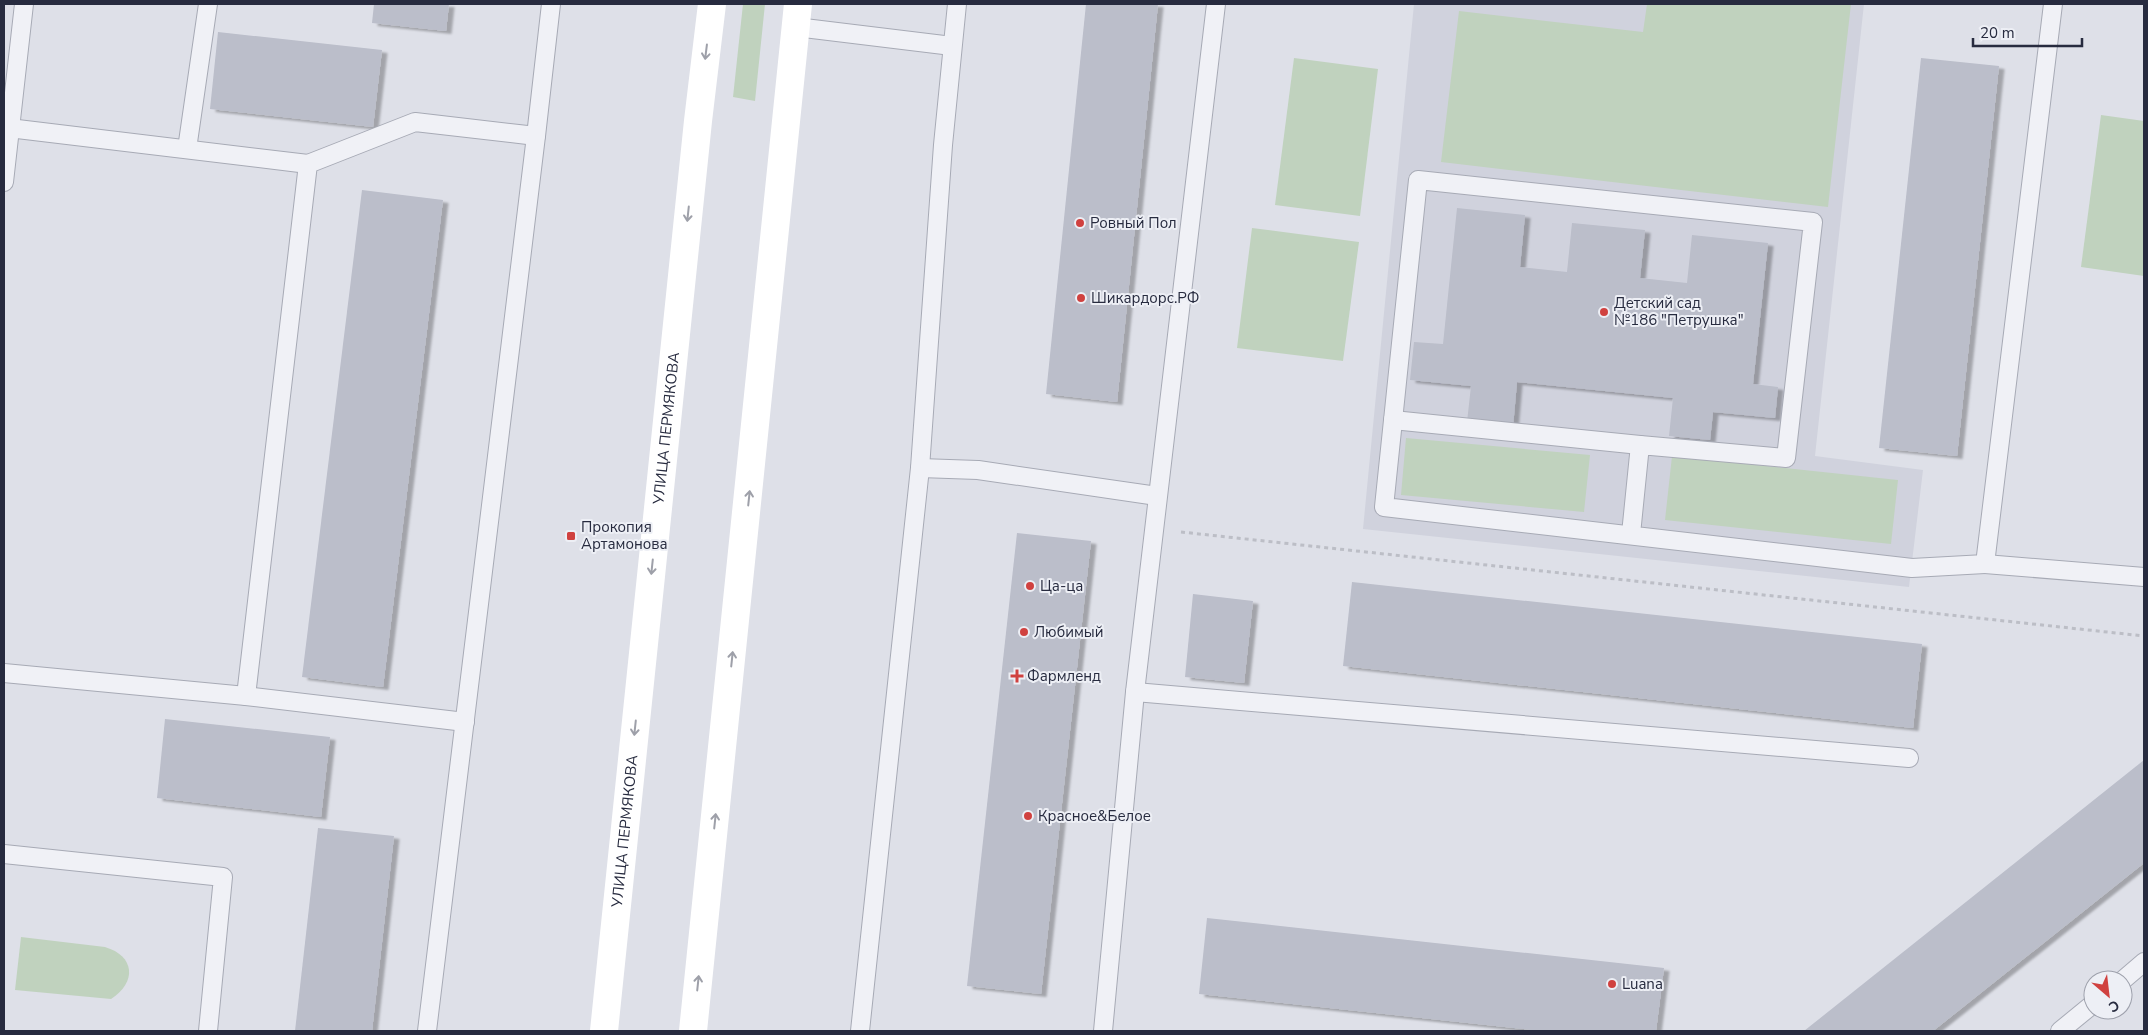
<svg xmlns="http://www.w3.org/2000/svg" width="2148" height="1035" viewBox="0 0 2148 1035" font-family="'Nunito Sans',sans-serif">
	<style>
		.built { fill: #d0d2dd }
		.green { fill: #c0d2be }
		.building { fill: #bbbeca; filter: url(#shadow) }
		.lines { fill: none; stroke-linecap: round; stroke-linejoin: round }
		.service-casing { stroke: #a7aab5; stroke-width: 20 }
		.path { stroke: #bcbec6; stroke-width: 3; stroke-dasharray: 4 4; stroke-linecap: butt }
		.service { stroke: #f0f1f6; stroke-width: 18 }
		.secondary { stroke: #fff; stroke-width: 28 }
		.oneway { stroke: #9ea0a9 }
		.poi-dot { fill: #d0413f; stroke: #edeff5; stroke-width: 2 }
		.labels { text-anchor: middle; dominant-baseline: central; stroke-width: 4; stroke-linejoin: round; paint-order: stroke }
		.poi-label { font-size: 15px; fill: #272b3f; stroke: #edeff5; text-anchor: start }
		.street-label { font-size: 15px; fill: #272b3f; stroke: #edeff5 }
	</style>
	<defs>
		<filter id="shadow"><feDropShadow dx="5.5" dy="3" stdDeviation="1" flood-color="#0004"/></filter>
	</defs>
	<rect width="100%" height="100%" fill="#dee0e8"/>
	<!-- built -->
	<path class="built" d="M 1414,4 L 1864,4 L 1815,456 L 1923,470 L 1909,587 L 1363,529 Z"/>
	<!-- green -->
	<g class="green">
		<path d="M 743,4 L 765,4 L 755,101 L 733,97 Z"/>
		<path d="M 1647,4 L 1851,4 L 1828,207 L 1441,162 L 1459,11 L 1643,32 Z"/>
		<path d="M 1294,58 L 1378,69 L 1360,216 L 1275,205 Z"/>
		<path d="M 2101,115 L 2144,121 L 2144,276 L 2081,267 Z"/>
		<path d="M 1252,228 L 1359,242 L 1343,361 L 1237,348 Z"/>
		<path d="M 1406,438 L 1590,455 L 1584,512 L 1401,495 Z"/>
		<path d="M 1672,456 L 1898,480 L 1891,544 L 1665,520 Z"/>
		<path d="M 21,937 L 105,947 C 135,956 137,982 111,999 L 15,990 Z"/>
	</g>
	<!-- building -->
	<g class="building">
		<path d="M 374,4 L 449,4 L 446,31 L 372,23 Z"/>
		<path d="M 1086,4 L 1158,4 L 1117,402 L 1046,394 Z"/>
		<path d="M 218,32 L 382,50 L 373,127 L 210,109 Z"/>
		<path d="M 1921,58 L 1999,66 L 1957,456 L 1879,448 Z"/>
		<path d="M 362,190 L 443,200 L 383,687 L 302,677 Z"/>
		<path d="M 1457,208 L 1525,215 L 1520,267 L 1567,272 L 1572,223 L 1645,230 L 1640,278 L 1687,283 L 1692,235 L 1768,243 L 1753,384 L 1778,387 L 1775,418 L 1713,412 L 1710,440 L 1669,436 L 1673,398 L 1517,382 L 1513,427 L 1467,422 L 1471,386 L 1410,380 L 1414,342 L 1443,344 Z"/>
		<path d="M 1017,533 L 1091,541 L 1041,994 L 967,986 Z"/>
		<path d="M 1352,582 L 1922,644 L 1913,728 L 1343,666 Z"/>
		<path d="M 1193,594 L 1253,601 L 1244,683 L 1185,677 Z"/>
		<path d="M 165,719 L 330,737 L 321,817 L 157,798 Z"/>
		<path d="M 2144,760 L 2144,863 L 1933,1031 L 1804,1031 Z"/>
		<path d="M 318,828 L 394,836 L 372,1031 L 295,1031 Z"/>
		<path d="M 1207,918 L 1664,968 L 1656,1031 L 1543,1031 L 1199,994 Z"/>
	</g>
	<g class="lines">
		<!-- service casing -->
		<g class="service-casing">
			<g id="service">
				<path d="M 796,27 L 952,46"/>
				<path d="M 9,128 L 308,164"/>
				<path d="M 187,149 L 208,4"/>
				<path d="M 4,182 L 24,4"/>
				<path d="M 1393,420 L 1640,445"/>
				<path d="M 920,468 L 978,470 L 1157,496"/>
				<path d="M 1631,534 L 1640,445 L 1786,458 L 1813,222 L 1418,180 L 1384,507 L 1912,568 L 1985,564 L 2053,4"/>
				<path d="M 1985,564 L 2144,577"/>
				<path d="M 4,673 L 246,696 L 465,722"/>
				<path d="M 1135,692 L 1909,758"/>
				<path d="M 246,696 L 308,164 L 415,122 L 536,136 L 551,4"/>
				<path d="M 4,854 L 223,877 L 208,1031"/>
				<path d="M 2123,980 L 2144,962"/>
				<path d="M 427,1031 L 536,136"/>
				<path d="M 860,1031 L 920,468 L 943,145 L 957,4"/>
				<path d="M 1103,1031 L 1135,692 L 1216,4"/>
				<path d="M 2060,1031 L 2093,1004"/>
			</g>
		</g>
		<!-- path -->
		<path class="path" d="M 1181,532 L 2144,636"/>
		<!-- service -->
		<use href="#service" class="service"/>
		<!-- secondary -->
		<g class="secondary">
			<path id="s1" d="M 604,1031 L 698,121 L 712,4"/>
			<path d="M 693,1031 L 798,4"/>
		</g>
	</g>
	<!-- one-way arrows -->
	<defs><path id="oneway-shaft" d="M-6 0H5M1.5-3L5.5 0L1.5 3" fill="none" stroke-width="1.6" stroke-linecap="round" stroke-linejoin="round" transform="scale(1.25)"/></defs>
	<g class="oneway">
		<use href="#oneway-shaft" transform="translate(706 52) rotate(97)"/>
		<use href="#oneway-shaft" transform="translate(688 214) rotate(96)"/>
		<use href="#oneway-shaft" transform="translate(749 498) rotate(-84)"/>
		<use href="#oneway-shaft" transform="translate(652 567) rotate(96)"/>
		<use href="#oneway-shaft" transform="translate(732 659) rotate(-84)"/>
		<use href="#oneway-shaft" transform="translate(635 728) rotate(96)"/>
		<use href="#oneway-shaft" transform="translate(715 821) rotate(-84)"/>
		<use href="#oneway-shaft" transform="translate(698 983) rotate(-84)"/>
	</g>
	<!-- markers -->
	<g class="poi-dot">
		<circle cx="1080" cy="223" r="5"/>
		<circle cx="1081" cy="298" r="5"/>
		<circle cx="1604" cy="312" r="5"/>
		<rect x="566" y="531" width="10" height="10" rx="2.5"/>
		<circle cx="1030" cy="586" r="5"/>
		<circle cx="1024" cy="632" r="5"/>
		<path d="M1014.5 668.5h5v5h5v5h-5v5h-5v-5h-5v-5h5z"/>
		<circle cx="1028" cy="816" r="5"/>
		<circle cx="1612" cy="984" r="5"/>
	</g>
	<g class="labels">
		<!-- poi labels -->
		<g class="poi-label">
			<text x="1090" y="223">Ровный Пол</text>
			<text x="1091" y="298">Шикардорс.РФ</text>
			<text x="1614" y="303">Детский сад<tspan x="1614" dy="17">№186 "Петрушка"</tspan></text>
			<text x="581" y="527">Прокопия<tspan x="581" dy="17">Артамонова</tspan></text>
			<text x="1040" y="586">Ца-ца</text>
			<text x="1034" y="632">Любимый</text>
			<text x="1027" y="676">Фармленд</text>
			<text x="1038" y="816">Красное&amp;Белое</text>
			<text x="1622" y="984">Luana</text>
		</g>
		<!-- street labels -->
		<g class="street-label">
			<text stroke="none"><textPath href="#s1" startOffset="606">УЛИЦА ПЕРМЯКОВА</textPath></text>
			<text stroke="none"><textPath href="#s1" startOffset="201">УЛИЦА ПЕРМЯКОВА</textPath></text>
		</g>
	</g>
	<!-- border -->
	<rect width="2148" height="1035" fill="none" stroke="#272b3f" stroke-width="10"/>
	<!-- north arrow -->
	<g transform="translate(2108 995) rotate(152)"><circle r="24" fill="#edeff5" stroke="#9ea1ac"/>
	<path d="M0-4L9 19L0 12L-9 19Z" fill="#d0413f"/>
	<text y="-8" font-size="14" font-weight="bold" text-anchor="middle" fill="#272b3f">С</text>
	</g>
	<!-- scale -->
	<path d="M1973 38v8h109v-8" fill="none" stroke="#272b3f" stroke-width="2.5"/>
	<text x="1980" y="38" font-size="15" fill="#272b3f" stroke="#edeff5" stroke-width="4" paint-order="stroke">20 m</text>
</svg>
